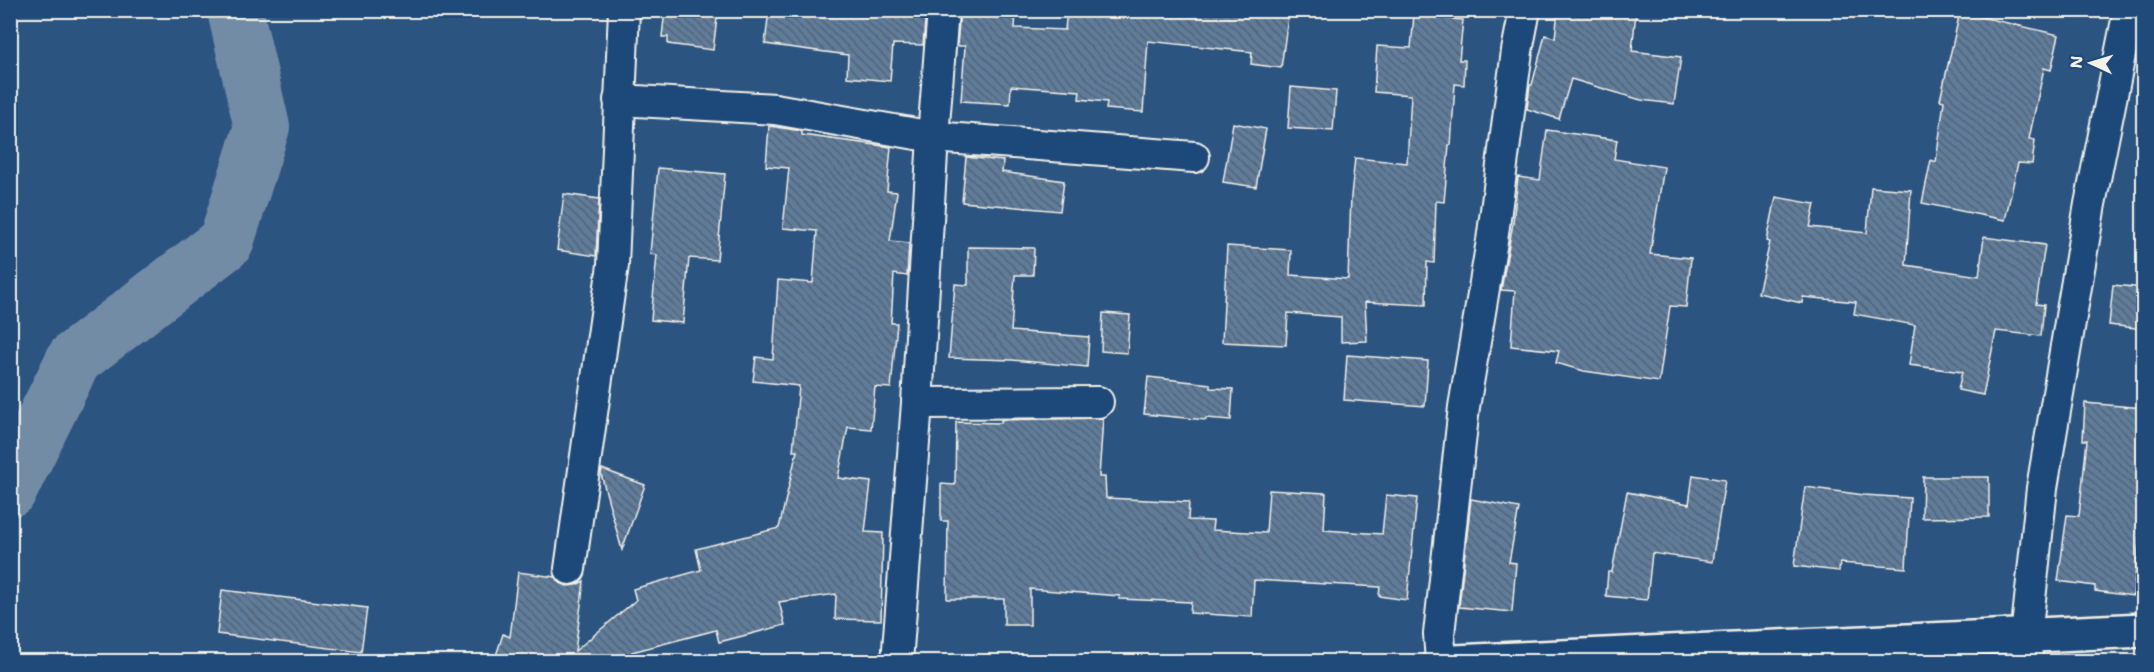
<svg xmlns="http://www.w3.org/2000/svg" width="2154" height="672" viewBox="0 0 2154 672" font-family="'Shantell Sans',sans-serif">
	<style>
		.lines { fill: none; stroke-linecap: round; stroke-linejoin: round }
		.river { stroke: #738ca6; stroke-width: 56 }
		.building { fill: url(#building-back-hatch); stroke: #f4f1e8; stroke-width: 1.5 }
		.minor-casing { stroke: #f4f1e8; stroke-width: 34 }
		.major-casing { stroke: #f4f1e8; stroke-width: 38 }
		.minor { stroke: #1f4a7a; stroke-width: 30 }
		.major { stroke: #1f4a7a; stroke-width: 33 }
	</style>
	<defs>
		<pattern id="building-back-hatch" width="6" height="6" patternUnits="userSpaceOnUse" patternTransform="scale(1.5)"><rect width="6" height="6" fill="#5e7b9a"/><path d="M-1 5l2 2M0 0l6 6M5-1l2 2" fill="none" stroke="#556474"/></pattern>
	</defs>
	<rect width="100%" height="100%" fill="#2c5481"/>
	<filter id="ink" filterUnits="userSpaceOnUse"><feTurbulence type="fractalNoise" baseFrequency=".0167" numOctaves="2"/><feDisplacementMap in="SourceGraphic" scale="12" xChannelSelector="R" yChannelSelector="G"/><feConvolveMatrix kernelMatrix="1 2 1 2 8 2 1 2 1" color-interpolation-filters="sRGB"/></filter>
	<g filter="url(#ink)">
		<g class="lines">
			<!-- river -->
			<path class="river" d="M 10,489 L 74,359 L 226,242 L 262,127 L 235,10"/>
		</g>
		<!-- building -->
		<g class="building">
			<path d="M 665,10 L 718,10 L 713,50 L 668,44 L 668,37 L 662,37 Z"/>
			<path d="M 769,10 L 926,10 L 923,45 L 893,44 L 890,81 L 847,77 L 848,55 L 765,44 Z"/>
			<path d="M 960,10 L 1016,10 L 1015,28 L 1065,30 L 1067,10 L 1289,10 L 1281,68 L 1251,64 L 1252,52 L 1148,41 L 1143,112 L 1106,109 L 1107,102 L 1079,99 L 1080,91 L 1011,86 L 1010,104 L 961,101 L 965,46 L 957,46 Z"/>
			<path d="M 1558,10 L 1620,10 L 1636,12 L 1632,51 L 1681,57 L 1674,104 L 1641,100 L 1571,79 L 1559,119 L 1527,109 L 1530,85 L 1532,85 L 1545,35 L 1555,38 Z"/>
			<path d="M 1960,12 L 2059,35 L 2051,70 L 2044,68 L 2029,139 L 2035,140 L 2032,164 L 2018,163 L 2005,220 L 1922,203 L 1931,160 L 1936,162 L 1944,101 L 1940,100 Z"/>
			<path d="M 1414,15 L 1463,20 L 1459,60 L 1465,60 L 1464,85 L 1455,84 L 1451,145 L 1449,145 L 1444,202 L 1436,201 L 1434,263 L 1427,262 L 1426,305 L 1365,302 L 1367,341 L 1341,342 L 1341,317 L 1288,313 L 1286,345 L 1222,342 L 1227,246 L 1291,250 L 1290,275 L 1348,279 L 1351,196 L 1355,158 L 1407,163 L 1411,95 L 1374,92 L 1377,46 L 1411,48 Z"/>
			<path d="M 1291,87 L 1336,91 L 1333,131 L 1288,128 Z"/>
			<path d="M 1233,123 L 1266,129 L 1256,187 L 1223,182 Z"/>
			<path d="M 769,126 L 802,131 L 802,135 L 891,147 L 887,191 L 897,192 L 890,241 L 909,243 L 907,276 L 894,274 L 891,323 L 897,323 L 891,388 L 875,387 L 871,429 L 848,427 L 838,478 L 871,482 L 865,532 L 883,533 L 881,620 L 835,619 L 836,594 L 779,602 L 785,625 L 719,642 L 716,630 L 632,652 L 639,662 L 494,662 L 503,634 L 510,637 L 518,572 L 555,577 L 560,583 L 567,586 L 576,585 L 584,581 L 575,651 L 636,600 L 633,589 L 701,570 L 696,549 L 779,528 L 797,451 L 793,451 L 799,386 L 753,381 L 756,357 L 773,359 L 778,280 L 813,283 L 817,231 L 783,228 L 789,168 L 766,166 Z"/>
			<path d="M 1547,130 L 1617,140 L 1614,159 L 1664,167 L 1650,254 L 1691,258 L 1686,307 L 1670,306 L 1659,382 L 1584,371 L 1556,363 L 1559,351 L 1511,346 L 1515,291 L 1501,290 L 1513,223 L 1518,177 L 1540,180 Z"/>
			<path d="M 966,157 L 1003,161 L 1002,172 L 1064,181 L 1060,211 L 962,202 Z"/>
			<path d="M 658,168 L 725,174 L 717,260 L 689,258 L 683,323 L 651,320 L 657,255 L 650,254 Z"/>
			<path d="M 1871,187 L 1911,190 L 1906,265 L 1979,276 L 1984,237 L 2045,245 L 2036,304 L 2044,305 L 2041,336 L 1996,331 L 1983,395 L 1958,390 L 1962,372 L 1909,365 L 1915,325 L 1854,314 L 1856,302 L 1803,297 L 1802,303 L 1758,293 L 1770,242 L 1767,241 L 1776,197 L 1815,204 L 1810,227 L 1867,233 Z"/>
			<path d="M 564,194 L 599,199 L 596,256 L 557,250 Z"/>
			<path d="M 968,247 L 1034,248 L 1033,275 L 1015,275 L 1011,331 L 1089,337 L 1087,367 L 1012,360 L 949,358 L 955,284 L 968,285 Z"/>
			<path d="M 2113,285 L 2144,288 L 2144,329 L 2109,325 Z"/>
			<path d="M 1103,313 L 1130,315 L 1127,353 L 1101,351 Z"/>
			<path d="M 1347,355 L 1428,361 L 1425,406 L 1344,400 Z"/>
			<path d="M 1148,377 L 1210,384 L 1210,388 L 1233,389 L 1231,420 L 1206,418 L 1206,420 L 1144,414 Z"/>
			<path d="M 2085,403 L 2144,408 L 2144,498 L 2133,596 L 2095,591 L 2095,586 L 2058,581 L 2067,515 L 2079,516 L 2087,440 L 2083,440 Z"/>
			<path d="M 1103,418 L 1099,477 L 1105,477 L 1106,498 L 1189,502 L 1188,520 L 1213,521 L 1212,530 L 1266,533 L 1269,490 L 1326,493 L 1324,530 L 1382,534 L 1386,495 L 1417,498 L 1407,600 L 1379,596 L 1380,587 L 1254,580 L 1252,617 L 1190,613 L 1191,602 L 1119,599 L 1120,596 L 1030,589 L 1030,625 L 1004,625 L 1004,599 L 947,599 L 948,521 L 941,521 L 941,484 L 955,485 L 956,422 L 1001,423 L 1001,420 Z"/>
			<path d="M 602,469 L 645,485 L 622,550 L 601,474 Z"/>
			<path d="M 1693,475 L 1725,480 L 1712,562 L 1652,553 L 1647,600 L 1606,596 L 1608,572 L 1612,572 L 1627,492 L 1689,504 Z"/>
			<path d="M 1923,477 L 1989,477 L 1989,517 L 1922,518 Z"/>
			<path d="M 1805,487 L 1864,495 L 1910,498 L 1906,568 L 1840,563 L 1839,571 L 1794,566 Z"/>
			<path d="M 1471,499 L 1519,508 L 1509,562 L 1516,563 L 1512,612 L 1459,607 Z"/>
			<path d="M 222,590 L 367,608 L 361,652 L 217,634 Z"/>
		</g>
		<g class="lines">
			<!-- minor casing -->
			<g class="minor-casing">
				<g id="minor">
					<path d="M 619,100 L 775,109 L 933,137 L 1194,157"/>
					<path d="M 917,403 L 1098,402"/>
					<path d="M 570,569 L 613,265 L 624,10"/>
					<path d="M 897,662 L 917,403 L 933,137 L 943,10"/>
					<path d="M 1441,662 L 1439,634 L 1464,407 L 1492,241 L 1517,51 L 1525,10"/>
					<path d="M 2027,662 L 2026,637 L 2042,488 L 2090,204 L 2129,10"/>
				</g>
			</g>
			<!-- major casing -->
			<g class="major-casing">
				<path id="major" d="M 1455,662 L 2144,630"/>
			</g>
			<!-- minor -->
			<use href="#minor" class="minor"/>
			<!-- major -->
			<use href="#major" class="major"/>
		</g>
	</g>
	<!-- margin -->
	<rect width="2154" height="672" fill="none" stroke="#1f4a7a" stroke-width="36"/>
	<rect x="18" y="18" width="2118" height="636" fill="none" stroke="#f4f1e8" stroke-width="2" filter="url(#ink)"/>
	<!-- north arrow -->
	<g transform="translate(2091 63) rotate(274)" stroke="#1f4a7a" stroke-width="4.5" paint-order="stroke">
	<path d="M0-4.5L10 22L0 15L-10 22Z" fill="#f4f1e8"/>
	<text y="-9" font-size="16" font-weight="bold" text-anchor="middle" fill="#f4f1e8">N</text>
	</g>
</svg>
